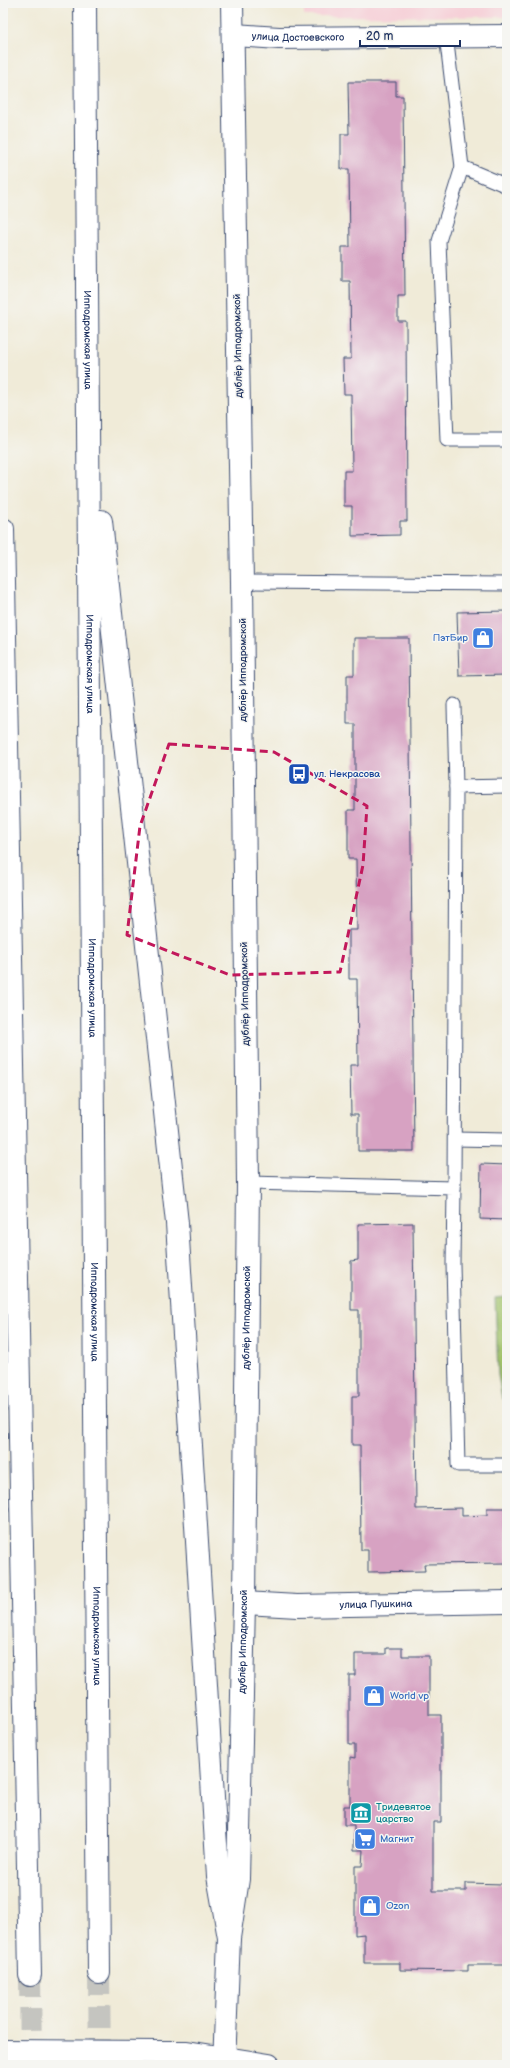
<svg xmlns="http://www.w3.org/2000/svg" width="510" height="2068" viewBox="0 0 510 2068" font-family="'Balsamiq Sans',sans-serif">
	<style>
		.built { fill: #f6cfd7 }
		.green { fill: #a2c36c; stroke: #5e7965 }
		.building { fill: #d7a2c2 }
		.lines { fill: none; stroke-linecap: round; stroke-linejoin: round }
		.highway-tunnel { stroke: #c5c5c0; stroke-width: 22; stroke-dasharray: 22 11; stroke-linecap: butt }
		.lane-casing { stroke: #3b4b70; stroke-width: 15 }
		.street-casing { stroke: #3b4b70; stroke-width: 24 }
		.secondary-casing { stroke: #3b4b70; stroke-width: 24 }
		.highway-casing { stroke: #3b4b70; stroke-width: 24 }
		.lane { stroke: #fff; stroke-width: 13 }
		.street { stroke: #fff; stroke-width: 22 }
		.secondary { stroke: #fff; stroke-width: 22 }
		.highway { stroke: #fff; stroke-width: 22 }
		.secondary-bridge-casing { stroke: #3b4b70; stroke-width: 24; stroke-linecap: butt }
		.secondary-bridge { stroke: #fff; stroke-width: 22 }
		.marked { fill: none; stroke: #c2185b; stroke-width: 3; stroke-dasharray: 8 5; stroke-linejoin: round }
		.labels { text-anchor: middle; dominant-baseline: central; stroke-width: 3; stroke-linejoin: round; paint-order: stroke }
		.street-label { font-size: 10px; fill: #1b2f5e; stroke: #f6f6f2 }
		.shop-label { font-size: 10px; fill: #366cbe; stroke: #f6f6f2; text-anchor: start }
		.transit-label { font-size: 10px; fill: #164399; stroke: #f6f6f2; text-anchor: start }
		.culture-label { font-size: 10px; fill: #0d838f; stroke: #f6f6f2; text-anchor: start }
	</style>
	<rect width="100%" height="100%" fill="#f6f6f2"/>
	<filter id="ink" filterUnits="userSpaceOnUse"><feTurbulence type="fractalNoise" baseFrequency=".025" numOctaves="2"/><feDisplacementMap in="SourceGraphic" scale="8" xChannelSelector="R" yChannelSelector="G"/><feConvolveMatrix kernelMatrix="1 2 1 2 8 2 1 2 1" color-interpolation-filters="sRGB"/></filter>
	<filter id="wash" filterUnits="userSpaceOnUse"><feTurbulence type="fractalNoise" baseFrequency=".012" numOctaves="4" result="noise"/><feDisplacementMap in="SourceGraphic" scale="16" xChannelSelector="R" yChannelSelector="G"/><feGaussianBlur stdDeviation="0.9" result="paint"/><feColorMatrix in="noise" values="0 0 0 0 0 0 0 0 0 0 0 0 0 0 0 0 0 1.4 0 .05"/><feComposite in="paint" operator="in"/></filter>
	<g filter="url(#wash)">
		<rect width="100%" height="100%" fill="#f0ebd8"/>
		<!-- built -->
		<path class="built" d="M 304,3 L 507,3 L 507,17 L 304,16 Z"/>
		<!-- green -->
		<path class="green" d="M 507,1297 L 507,1399 L 502,1399 L 498,1375 L 495,1298 Z"/>
		<g id="blocks">
			<!-- building -->
			<g class="building">
				<path d="M 348,82 L 396,82 L 396,96 L 403,96 L 405,296 L 398,296 L 398,321 L 406,321 L 407,521 L 400,521 L 400,535 L 352,536 L 352,506 L 344,506 L 344,471 L 352,471 L 351,394 L 344,394 L 343,359 L 351,359 L 350,281 L 342,281 L 342,247 L 350,247 L 349,169 L 341,169 L 341,134 L 349,134 Z"/>
				<path d="M 507,611 L 507,675 L 459,676 L 457,612 Z"/>
				<path d="M 354,638 L 409,638 L 414,1151 L 358,1151 L 358,1114 L 351,1114 L 350,1065 L 358,1065 L 357,979 L 349,979 L 349,930 L 357,930 L 356,859 L 348,859 L 348,810 L 355,810 L 355,724 L 347,724 L 347,675 L 354,675 Z"/>
				<path d="M 481,1164 L 507,1165 L 507,1220 L 480,1219 Z"/>
				<path d="M 413,1223 L 416,1509 L 462,1508 L 462,1516 L 487,1515 L 487,1508 L 507,1508 L 507,1563 L 424,1564 L 425,1571 L 368,1572 L 368,1550 L 361,1550 L 360,1445 L 352,1445 L 352,1396 L 359,1396 L 359,1310 L 351,1310 L 351,1261 L 358,1260 L 358,1224 Z"/>
				<path d="M 386,1648 L 402,1648 L 402,1656 L 429,1656 L 429,1715 L 441,1715 L 441,1822 L 433,1822 L 433,1891 L 466,1891 L 466,1883 L 503,1884 L 503,1888 L 507,1888 L 507,1965 L 468,1965 L 468,1971 L 400,1970 L 400,1963 L 364,1963 L 364,1934 L 355,1935 L 355,1866 L 362,1866 L 363,1850 L 354,1850 L 354,1825 L 344,1825 L 344,1806 L 350,1806 L 350,1757 L 355,1758 L 355,1745 L 349,1745 L 349,1675 L 355,1675 L 355,1654 L 386,1654 Z"/>
			</g>
		</g>
	</g>
	<g filter="url(#ink)">
		<use href="#blocks" fill-opacity="0" stroke="#3b4b70" stroke-width="1"/>
		<g class="lines">
			<!-- highway-tunnel -->
			<g class="highway-tunnel">
				<path d="M 99,1973 L 100,2065"/>
				<path d="M 30,1975 L 31,2065"/>
			</g>
			<!-- lane casing -->
			<g class="lane-casing">
				<g id="lane">
					<path d="M 446,35 L 462,167 L 439,241 L 447,440 L 507,440"/>
					<path d="M 462,167 L 507,186"/>
					<path d="M 242,582 L 507,584"/>
					<path d="M 454,705 L 456,787"/>
					<path d="M 455,1139 L 507,1140"/>
					<path d="M 248,1183 L 454,1188 L 453,1264 L 458,1465 L 507,1465"/>
					<path d="M 454,1188 L 456,787 L 507,786"/>
				</g>
			</g>
			<!-- street casing -->
			<g class="street-casing">
				<g id="street">
					<path id="s1" d="M 234,35 L 279,38 L 507,36"/>
					<path id="s2" d="M 244,1603 L 297,1606 L 507,1602"/>
				</g>
			</g>
			<!-- secondary casing -->
			<g class="secondary-casing">
				<g id="secondary">
					<path d="M 160,2052 L 187,2052 L 269,2065"/>
					<path id="s3" d="M 224,2065 L 229,1938 L 238,1879 L 244,1603 L 248,1183 L 242,582 L 232,3"/>
				</g>
			</g>
			<!-- highway casing -->
			<g class="highway-casing">
				<g id="highway">
					<path id="s4" d="M 85,3 L 99,1973"/>
					<path d="M 101,521 L 177,1223 L 218,1876 L 229,1938"/>
					<path d="M 3,529 L 30,1975"/>
				</g>
			</g>
			<!-- lane -->
			<use href="#lane" class="lane"/>
			<!-- street -->
			<use href="#street" class="street"/>
			<!-- secondary -->
			<use href="#secondary" class="secondary"/>
			<!-- highway -->
			<use href="#highway" class="highway"/>
			<!-- secondary-bridge casing -->
			<g class="secondary-bridge-casing">
				<path id="secondary-bridge" d="M 3,2051 L 160,2052"/>
			</g>
			<!-- secondary-bridge -->
			<use href="#secondary-bridge" class="secondary-bridge"/>
		</g>
	</g>
	<!-- marked area -->
	<path class="marked" d="M 169,744 L 274,752 L 367,806 L 363,865 L 340,972 L 230,975 L 127,935 L 140,826 Z"/>
	<!-- icons -->
	<defs>
		<g id="shop-square" transform="scale(1.15)"><rect x="-9" y="-9" width="18" height="18" rx="4" fill="#3f7fe0" stroke="#f6f6f2"/><path d="M-5-2.5h2.3a2.7 3.5 0 0 1 5.4 0H5L5.5 6h-11ZM-1.5-2.5h3a1.5 2.3 0 0 0-3 0Z" fill="#fff"/></g>
		<g id="bus-square" transform="scale(1.15)"><rect x="-9" y="-9" width="18" height="18" rx="4" fill="#1a4fb4" stroke="#f6f6f2"/><path d="M-5-6H5V4H4V6H2V4H-2V6H-4V4H-5ZM-3.5-4V0h7V-4ZM-3.5 1.2v1.5H-2V1.2ZM2 1.2v1.5H3.5V1.2Z" fill="#fff"/></g>
		<g id="museum-square" transform="scale(1.15)"><rect x="-9" y="-9" width="18" height="18" rx="4" fill="#0f9aa8" stroke="#f6f6f2"/><path d="M0-6L6-3V-2H-6V-3ZM-5-1h2V3h-2ZM-1-1h2V3h-2ZM3-1h2V3H3ZM-6 4H6V6H-6Z" fill="#fff"/></g>
		<g id="supermarket-square" transform="scale(1.15)"><rect x="-9" y="-9" width="18" height="18" rx="4" fill="#3f7fe0" stroke="#f6f6f2"/><path d="M-6-5.5h2.5l.6 2H6L4.5 2H-2.5L-4.4-4H-6ZM-1.5 3.2a1.3 1.3 0 1 0 .1 0ZM3 3.2a1.3 1.3 0 1 0 .1 0Z" fill="#fff"/></g>
	</defs>
	<g fill-rule="evenodd">
		<use href="#shop-square" x="483" y="638"/>
		<use href="#bus-square" x="299" y="774"/>
		<use href="#shop-square" x="374" y="1696"/>
		<use href="#museum-square" x="361" y="1813"/>
		<use href="#supermarket-square" x="365" y="1839"/>
		<use href="#shop-square" x="370" y="1906"/>
	</g>
	<g class="labels">
		<!-- street labels -->
		<g class="street-label">
			<text stroke="none"><textPath href="#s1" startOffset="64">улица Достоевского</textPath></text>
			<text stroke="none"><textPath href="#s4" startOffset="337">Ипподромская улица</textPath></text>
			<text transform="translate(238 346) rotate(-91)">дублёр Ипподромской</text>
			<text stroke="none"><textPath href="#s4" startOffset="661">Ипподромская улица</textPath></text>
			<text transform="translate(243 670) rotate(-90)">дублёр Ипподромской</text>
			<text stroke="none"><textPath href="#s4" startOffset="985">Ипподромская улица</textPath></text>
			<text transform="translate(245 994) rotate(-91)">дублёр Ипподромской</text>
			<text stroke="none"><textPath href="#s4" startOffset="1309">Ипподромская улица</textPath></text>
			<text stroke="none"><textPath href="#s3" startOffset="748">дублёр Ипподромской</textPath></text>
			<text stroke="none"><textPath href="#s2" startOffset="132">улица Пушкина</textPath></text>
			<text stroke="none"><textPath href="#s4" startOffset="1633">Ипподромская улица</textPath></text>
			<text stroke="none"><textPath href="#s3" startOffset="424">дублёр Ипподромской</textPath></text>
		</g>
		<!-- shop labels -->
		<g class="shop-label">
			<text x="468" y="638" text-anchor="end">ПэтБир</text>
			<text x="390" y="1696">World vp</text>
			<text x="380" y="1839">Магнит</text>
			<text x="386" y="1906">Ozon</text>
		</g>
		<!-- transit labels -->
		<g class="transit-label">
			<text x="314" y="774">ул. Некрасова</text>
		</g>
		<!-- culture labels -->
		<g class="culture-label">
			<text x="376" y="1807">Тридевятое<tspan x="376" dy="12">царство</tspan></text>
		</g>
	</g>
	<!-- margin -->
	<rect width="510" height="2068" fill="none" stroke="#f6f6f2" stroke-width="16"/>
	<!-- scale -->
	<path d="M360 40v6h100v-6" fill="none" stroke="#1b2f5e" stroke-width="2"/>
	<text x="366" y="40" font-size="12" fill="#1b2f5e" stroke="#f6f6f2" stroke-width="3" paint-order="stroke">20 m</text>
</svg>
